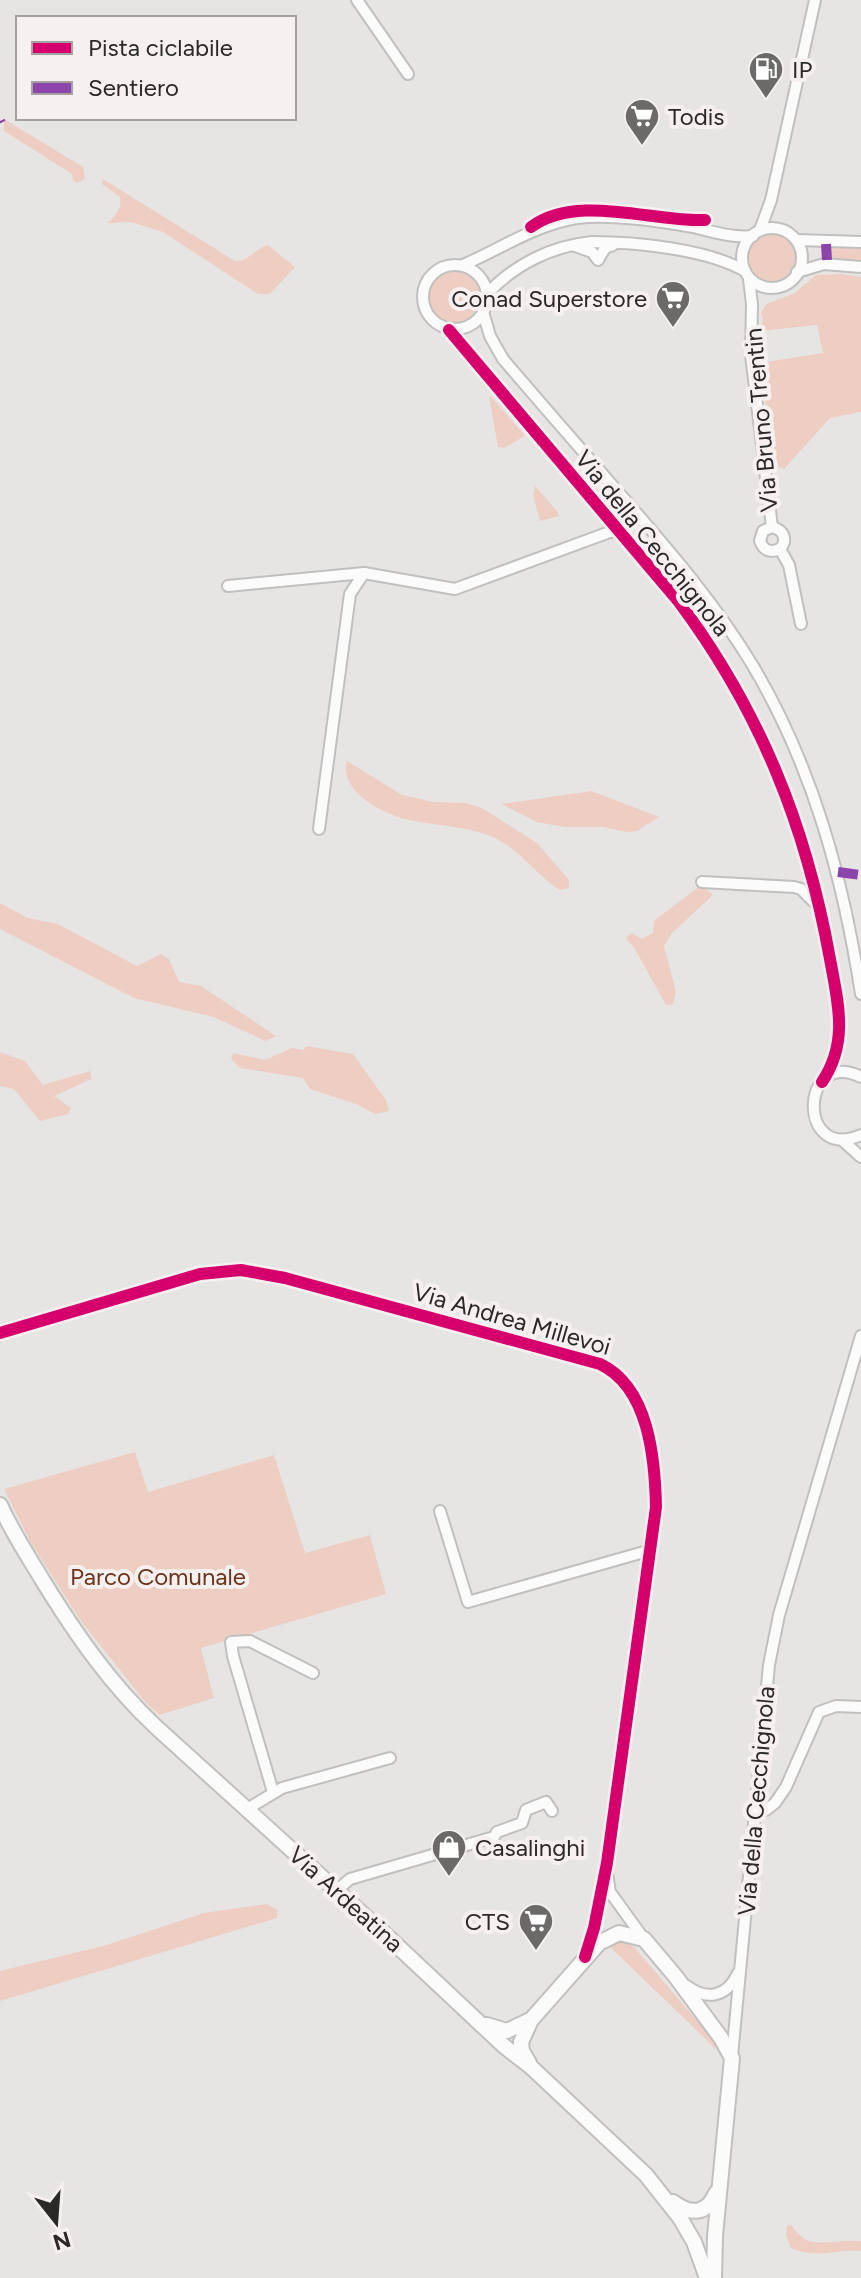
<svg xmlns="http://www.w3.org/2000/svg" width="861" height="2278" viewBox="0 0 861 2278" font-family="Figtree,sans-serif">
	<style>
		.green { fill: #eecec2 }
		.lines { fill: none; stroke-linecap: round; stroke-linejoin: round }
		.minor-casing { stroke: #c1c0be; stroke-width: 14 }
		.major-casing { stroke: #c1c0be; stroke-width: 18 }
		.minor { stroke: #fbfbfb; stroke-width: 10 }
		.major { stroke: #fbfbfb; stroke-width: 14 }
		.quiet { stroke: #8e44ad; stroke-width: 10; stroke-dasharray: 20 10; stroke-linecap: butt }
		.cycleway-casing { stroke: #f6f1f0; stroke-width: 17 }
		.cycleway { stroke: #d6006c; stroke-width: 12 }
		.labels { text-anchor: middle; dominant-baseline: central; stroke-width: 8; stroke-linejoin: round; paint-order: stroke }
		.poi-label { font-size: 24px; fill: #2a2828; stroke: #f6f1f0; text-anchor: start }
		.street-label { font-size: 24px; fill: #2a2828; stroke: #f6f1f0 }
		.park-label { font-size: 24px; fill: #6e311a; stroke: #f6f1f0 }
	</style>
	<rect width="100%" height="100%" fill="#e7e5e3"/>
	<!-- green -->
	<g class="green">
		<path d="M 4,119 L 83,167 L 85,179 L 77,183 L 73,180 L 72,174 L 4,131 Z"/>
		<path d="M 103,179 L 235,261 C 250,261 254,249 268,245 L 295,267 L 270,294 L 258,294 L 163,232 L 131,222 L 108,223 C 116,214 122,209 120,197 L 102,184 Z"/>
		<circle cx="772" cy="258" r="24"/>
		<path d="M 829,244 L 861,247 L 861,262 L 829,259 Z"/>
		<circle cx="455" cy="297" r="26"/>
		<path d="M 841,274 L 861,277 L 861,412 L 830,418 L 784,469 L 778,467 L 758,363 L 823,353 L 817,325 L 759,331 L 763,320 L 761,313 L 766,304 L 795,293 L 816,275 Z"/>
		<path d="M 489,397 L 491,397 L 524,434 L 523,437 L 504,448 L 498,447 Z"/>
		<path d="M 535,486 L 558,512 L 559,516 L 540,521 L 533,495 Z"/>
		<path d="M 347,761 L 402,795 L 434,802 L 466,803 L 482,808 L 537,843 L 569,880 L 569,888 L 560,890 C 537,876 522,852 497,839 C 466,824 433,827 401,818 C 377,810 339,790 347,761 Z"/>
		<path d="M 592,791 L 659,817 L 637,831 L 626,832 L 603,827 L 564,827 L 537,822 L 501,804 Z"/>
		<path d="M 701,885 L 713,895 L 672,933 L 664,946 L 676,992 L 673,1004 L 666,1005 L 635,949 L 626,938 L 632,933 L 642,939 L 653,933 L 654,921 Z"/>
		<path d="M 0,903 L 28,918 L 58,924 L 137,966 L 161,954 L 169,959 L 179,982 L 201,986 L 276,1036 L 265,1041 L 214,1017 L 134,998 L 0,929 Z"/>
		<path d="M 307,1046 L 353,1054 L 386,1100 L 389,1111 L 375,1114 L 356,1104 L 310,1089 L 303,1078 L 240,1068 L 231,1059 L 233,1053 L 265,1060 L 292,1048 L 303,1050 Z"/>
		<path d="M 0,1052 L 25,1061 L 43,1085 L 90,1071 L 92,1079 L 54,1096 L 71,1108 L 68,1114 L 40,1121 L 14,1089 L 0,1086 Z"/>
		<path d="M 135,1452 L 148,1492 L 274,1455 L 305,1553 L 370,1535 L 386,1594 L 201,1648 L 214,1698 L 160,1715 L 147,1704 L 81,1621 L 31,1543 L 4,1489 Z"/>
		<path d="M 267,1904 L 278,1910 L 277,1918 L 0,2001 L 0,1971 L 103,1946 L 204,1913 Z"/>
		<path d="M 622,1941 L 634,1947 L 716,2043 L 717,2050 L 609,1946 Z"/>
		<path d="M 791,2225 C 795,2230 801,2237 806,2240 C 816,2246 846,2239 861,2241 L 861,2251 C 834,2249 817,2259 791,2248 L 786,2236 L 787,2226 Z"/>
	</g>
	<g class="lines">
		<!-- minor casing -->
		<g class="minor-casing">
			<g id="minor">
				<path d="M 357,0 L 408,74"/>
				<circle cx="772" cy="258" r="30"/>
				<path d="M 760,230 L 771,200 L 815,0"/>
				<path d="M 797,240 L 861,242"/>
				<path d="M 575,246 L 592,252 L 598,260 L 605,248 L 613,245"/>
				<circle cx="455" cy="297" r="32"/>
				<path d="M 463,265 C 500,249 537,224 577,218 C 611,214 659,221 693,227 C 713,232 732,238 753,236"/>
				<path d="M 797,272 L 824,264 L 861,267"/>
				<path d="M 749,279 L 752,304 L 751,355 L 772,527"/>
				<path d="M 487,294 C 514,265 551,246 592,242 C 635,242 707,249 745,271"/>
				<path d="M 483,312 L 490,336 L 503,359 C 544,407 585,454 627,502 C 672,554 717,606 753,666 C 813,767 843,878 861,994"/>
				<path d="M 449,330 L 679,602 C 760,711 806,825 830,959 C 838,1003 849,1042 822,1082"/>
				<path d="M 772,527 L 763,531 L 760,541 C 764,551 770,553 780,549"/>
				<path d="M 772,527 C 784,530 788,540 780,549"/>
				<path d="M 780,549 L 789,565 L 801,624"/>
				<path d="M 228,586 L 364,573 L 455,589 L 607,533 L 615,531 L 621,534"/>
				<path d="M 319,829 L 350,594 L 364,573"/>
				<path d="M 702,882 L 794,887 L 801,889 L 820,908"/>
				<path d="M 861,1077 C 800,1047 796,1163 861,1135"/>
				<path d="M 842,1140 L 861,1157"/>
				<path d="M 0,1333 L 200,1274 L 241,1270 L 285,1278 L 600,1364 C 649,1387 655,1459 656,1507 L 607,1863 L 594,1928 L 585,1956"/>
				<path d="M 440,1511 L 468,1602 L 651,1550"/>
				<path d="M 273,1792 L 233,1656 L 231,1642 L 250,1641 L 313,1673"/>
				<path d="M 247,1809 L 282,1788 L 390,1758"/>
				<path d="M 756,1811 L 766,1810 L 775,1803 L 786,1787 L 819,1712 L 836,1706 L 861,1707"/>
				<path d="M 607,1873 L 610,1892 L 644,1939"/>
				<path d="M 337,1890 L 350,1879 L 494,1837 L 497,1832 L 522,1823 L 526,1810 L 546,1802 L 552,1811"/>
				<path d="M 687,1986 C 707,2001 727,1997 738,1973"/>
				<path d="M 732,2056 L 769,1665 L 779,1615 L 861,1336"/>
			</g>
		</g>
		<!-- major casing -->
		<g class="major-casing">
			<g id="major">
				<path d="M 0,1505 C 12,1532 28,1556 43,1581 C 75,1633 110,1684 156,1727 L 390,1939 L 504,2046 L 531,2067 L 646,2175 L 680,2218 L 694,2242 L 707,2278"/>
				<path d="M 487,2025 L 507,2031 L 530,2020"/>
				<path d="M 529,2063 L 522,2051 L 521,2042 L 531,2020 L 599,1943 L 619,1933 L 644,1939 L 676,1977 L 721,2038 L 732,2058 L 715,2236 L 714,2278"/>
				<path d="M 673,2202 C 690,2215 707,2215 716,2193"/>
			</g>
		</g>
		<!-- minor -->
		<use href="#minor" class="minor"/>
		<!-- major -->
		<use href="#major" class="major"/>
		<!-- quiet -->
		<g class="quiet">
			<path d="M 0,121 L 1,123"/>
			<path d="M 826,244 L 827,260"/>
			<path d="M 838,872 L 861,875"/>
		</g>
		<!-- cycleway casing -->
		<g class="cycleway-casing">
			<g id="cycleway">
				<path d="M 531,227 C 577,193 652,222 705,220"/>
				<path d="M 449,330 L 679,602 C 760,711 806,825 830,959 C 838,1003 849,1042 822,1082"/>
				<path d="M 0,1333 L 200,1274 L 241,1270 L 285,1278 L 600,1364 C 649,1387 655,1459 656,1507 L 607,1863 L 594,1928 L 585,1957"/>
			</g>
		</g>
		<!-- cycleway -->
		<use href="#cycleway" class="cycleway"/>
	</g>
	<!-- icons -->
	<defs>
		<g id="fuel-pin" transform="scale(1.8)"><path d="M0 17L-7.5 6A9.5 9.5 0 1 1 7.5 6Z" fill="#6c6a69" stroke="#f6f1f0"/><path d="M-5.5-6h7V0h2V4h1.3V-2.5L3-4.5l.8-.8L6-3V5H2.5V1h-1V6h-7ZM-4.2-4.7v3.2H.2V-4.7Z" fill="#fff"/></g>
		<g id="supermarket-pin" transform="scale(1.8)"><path d="M0 17L-7.5 6A9.5 9.5 0 1 1 7.5 6Z" fill="#6c6a69" stroke="#f6f1f0"/><path d="M-6-5.5h2.5l.6 2H6L4.5 2H-2.5L-4.4-4H-6ZM-1.5 3.2a1.3 1.3 0 1 0 .1 0ZM3 3.2a1.3 1.3 0 1 0 .1 0Z" fill="#fff"/></g>
		<g id="shop-pin" transform="scale(1.8)"><path d="M0 17L-7.5 6A9.5 9.5 0 1 1 7.5 6Z" fill="#6c6a69" stroke="#f6f1f0"/><path d="M-5-2.5h2.3a2.7 3.5 0 0 1 5.4 0H5L5.5 6h-11ZM-1.5-2.5h3a1.5 2.3 0 0 0-3 0Z" fill="#fff"/></g>
	</defs>
	<g fill-rule="evenodd">
		<use href="#fuel-pin" x="766" y="69"/>
		<use href="#supermarket-pin" x="642" y="116"/>
		<use href="#supermarket-pin" x="673" y="298"/>
		<use href="#shop-pin" x="449" y="1847"/>
		<use href="#supermarket-pin" x="536" y="1921"/>
	</g>
	<g class="labels">
		<!-- poi labels -->
		<g class="poi-label">
			<text x="792" y="69">IP</text>
			<text x="668" y="116">Todis</text>
			<text x="647" y="298" text-anchor="end">Conad Superstore</text>
			<text x="475" y="1847">Casalinghi</text>
			<text x="510" y="1921" text-anchor="end">CTS</text>
		</g>
		<!-- street labels -->
		<g class="street-label">
			<text transform="translate(761 420) rotate(-95)">Via Bruno Trentin</text>
			<text transform="translate(653 543) rotate(51)">Via della Cecchignola</text>
			<text transform="translate(512 1319) rotate(16)">Via Andrea Millevoi</text>
			<text transform="translate(756 1801) rotate(-85)">Via della Cecchignola</text>
			<text transform="translate(346 1899) rotate(42)">Via Ardeatina</text>
		</g>
		<!-- park labels -->
		<g class="park-label">
			<text x="158" y="1576">Parco Comunale</text>
		</g>
	</g>
	<!-- legend -->
	<rect x="16" y="16" width="280" height="104" fill="#f6f1f0" stroke="#a4a1a0" stroke-width="2"/>
	<rect x="32" y="42" width="40" height="12" fill="#d6006c" stroke="#a4a1a0" stroke-width="2"/>
	<text x="88" y="56" font-size="24" fill="#2a2828">Pista ciclabile</text>
	<rect x="32" y="82" width="40" height="12" fill="#8e44ad" stroke="#a4a1a0" stroke-width="2"/>
	<text x="88" y="96" font-size="24" fill="#2a2828">Sentiero</text>
	<!-- north arrow -->
	<g transform="translate(56 2222) rotate(163)" stroke="#f6f1f0" stroke-width="6" paint-order="stroke">
	<path d="M0-6L14 30L0 20L-14 30Z" fill="#2a2828"/>
	<text y="-12" font-size="22" font-weight="bold" text-anchor="middle" fill="#2a2828">N</text>
	</g>
</svg>
